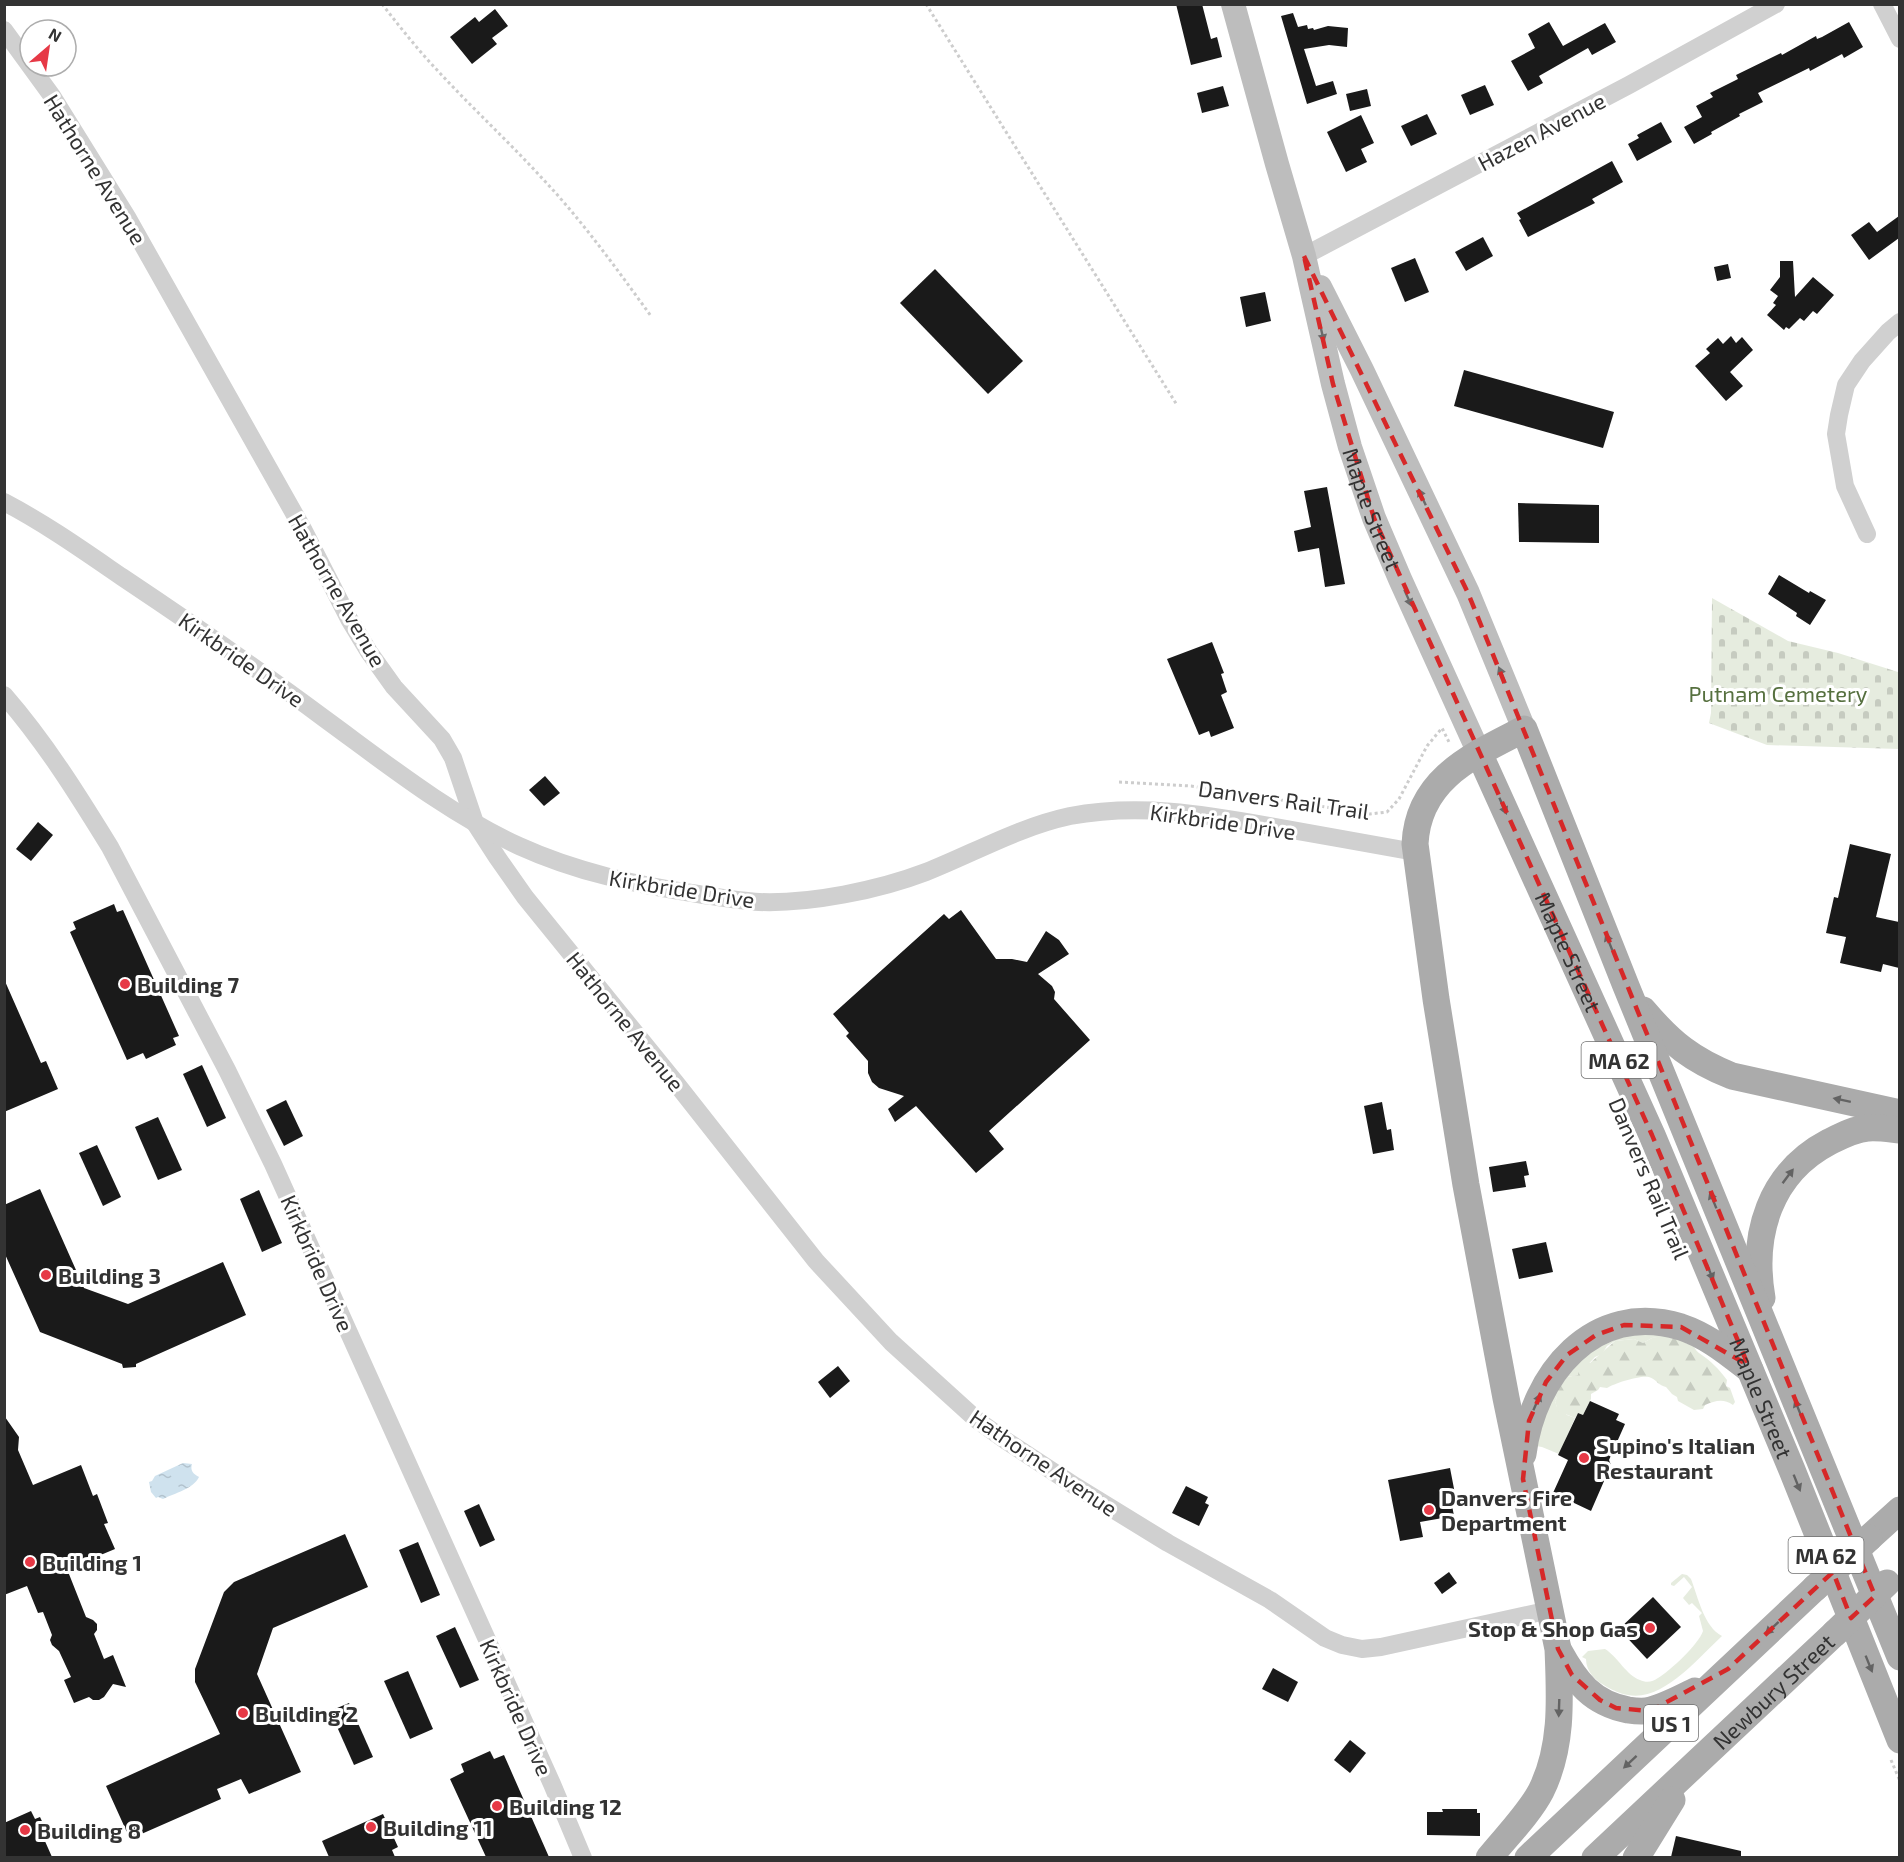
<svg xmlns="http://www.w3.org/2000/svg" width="1904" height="1862" viewBox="0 0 1904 1862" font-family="'Exo 2',sans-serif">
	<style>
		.green { fill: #e6ecdf }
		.forest { fill: url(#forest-firs) }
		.cemetery { fill: url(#cemetery-stones) }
		.water { fill: url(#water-ripples) }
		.building { fill: #1a1a1a }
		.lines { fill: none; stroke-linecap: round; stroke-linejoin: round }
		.path { stroke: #cdcdcd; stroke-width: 3; stroke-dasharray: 3 3; stroke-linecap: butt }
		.street { stroke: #d0d0d0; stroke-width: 18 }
		.secondary { stroke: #bdbdbd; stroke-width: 24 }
		.primary { stroke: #ababab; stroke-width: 27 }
		.primary-bridge { stroke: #ababab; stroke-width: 27 }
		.oneway { fill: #6a6a6a }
		.oneway2 { fill: #636363 }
		.marked { fill: none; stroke: #d62828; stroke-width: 4.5; stroke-dasharray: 12 8; stroke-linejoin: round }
		.poi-dot { fill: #e63946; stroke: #fff; stroke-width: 2 }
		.labels { text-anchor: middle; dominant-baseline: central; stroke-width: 6; stroke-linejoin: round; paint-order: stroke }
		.shield { fill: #fff; stroke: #707070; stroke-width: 1.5 }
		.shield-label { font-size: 21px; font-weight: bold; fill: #333 }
		.street-label { font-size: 22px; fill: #333; stroke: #fff }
		.park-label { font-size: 22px; fill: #56703f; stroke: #fff }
		.poi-label { font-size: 22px; font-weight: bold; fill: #333; stroke: #fff; text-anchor: start }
	</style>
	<defs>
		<pattern id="forest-firs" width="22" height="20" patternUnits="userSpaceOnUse" patternTransform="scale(1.5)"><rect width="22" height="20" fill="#e6ecdf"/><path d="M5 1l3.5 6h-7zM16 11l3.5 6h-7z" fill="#c6cbc0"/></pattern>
		<pattern id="cemetery-stones" width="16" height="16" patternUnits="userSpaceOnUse" patternTransform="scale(1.5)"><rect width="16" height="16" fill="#e6ecdf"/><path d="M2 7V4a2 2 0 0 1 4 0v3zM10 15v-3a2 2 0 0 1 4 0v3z" fill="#c6cbc0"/></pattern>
		<pattern id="water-ripples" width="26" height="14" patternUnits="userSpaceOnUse" patternTransform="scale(1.5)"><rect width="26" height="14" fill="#cfe2ee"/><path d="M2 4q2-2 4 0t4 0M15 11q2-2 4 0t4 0" fill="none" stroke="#b2c2cd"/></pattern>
	</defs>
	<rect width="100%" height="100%" fill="#fff"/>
	<!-- green -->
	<g class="green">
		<path d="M 1627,1334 L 1675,1335 L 1652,1338 L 1643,1343 L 1634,1339 L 1615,1341 L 1607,1346 L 1602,1354 L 1595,1357 L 1578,1375 L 1567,1377 L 1579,1357 Z"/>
		<path d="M 1551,1394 L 1557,1398 L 1555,1401 L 1557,1407 L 1567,1415 L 1575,1418 L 1559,1454 L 1542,1447 L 1536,1446 Z"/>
		<path d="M 1682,1574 L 1687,1575 L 1691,1579 C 1698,1597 1704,1627 1722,1636 C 1699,1657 1663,1702 1628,1695 C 1620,1694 1613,1690 1607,1687 C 1596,1681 1586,1672 1586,1659 L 1582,1657 L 1588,1651 L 1605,1649 C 1618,1657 1626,1675 1640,1680 C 1646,1683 1653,1682 1658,1678 C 1670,1671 1699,1644 1703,1631 L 1699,1616 L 1702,1613 L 1692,1603 L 1689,1605 L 1683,1598 L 1692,1587 L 1684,1577 L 1674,1586 L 1671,1585 L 1671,1583 Z"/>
	</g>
	<!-- forest -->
	<path class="forest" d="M 1662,1336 L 1681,1338 L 1687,1344 L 1690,1343 C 1695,1346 1694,1349 1699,1353 C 1712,1362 1718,1368 1727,1380 L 1726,1386 L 1730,1388 L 1735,1402 L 1733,1405 C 1723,1398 1715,1401 1705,1405 L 1703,1409 L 1694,1410 L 1678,1401 L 1677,1397 L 1672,1394 L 1666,1387 C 1659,1386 1656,1379 1649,1377 C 1640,1375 1615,1383 1607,1388 L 1600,1387 L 1598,1390 L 1591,1394 L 1591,1399 L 1583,1415 L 1578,1413 L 1575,1418 L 1558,1411 L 1555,1401 L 1557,1398 L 1553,1395 L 1567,1377 L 1578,1375 L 1580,1364 L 1585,1361 L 1590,1363 L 1615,1341 L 1634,1339 L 1643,1343 L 1652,1338 Z"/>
	<!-- cemetery -->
	<path class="cemetery" d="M 1712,598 L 1788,641 L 1838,653 L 1898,672 L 1899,749 L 1767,745 L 1709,723 L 1711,713 Z"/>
	<!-- water -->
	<path class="water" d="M 183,1463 L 192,1464 C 190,1470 193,1474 199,1477 C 193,1489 175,1493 163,1499 L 158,1497 L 156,1498 L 151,1492 L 149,1482 L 152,1481 L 155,1476 Z"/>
	<!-- building -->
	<g class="building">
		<path d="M 1176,4 L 1202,4 L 1211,39 L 1217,37 L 1222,57 L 1191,65 Z"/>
		<path d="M 495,9 L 508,26 L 492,38 L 497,44 L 472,64 L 450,37 L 475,17 L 479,22 Z"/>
		<path d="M 1293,13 L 1298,27 L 1307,25 L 1308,29 L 1313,28 L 1314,30 L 1328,26 L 1348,28 L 1347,47 L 1329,45 L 1304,49 L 1316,86 L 1333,81 L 1337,94 L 1307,104 L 1281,16 Z"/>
		<path d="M 1549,22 L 1563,46 L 1605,23 L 1616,42 L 1592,55 L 1588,48 L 1539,76 L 1543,83 L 1528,91 L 1511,61 L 1535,48 L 1528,34 Z"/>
		<path d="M 1849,22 L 1863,47 L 1844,58 L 1842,54 L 1810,71 L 1809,68 L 1758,93 L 1763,102 L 1739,114 L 1740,116 L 1711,132 L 1712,134 L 1694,144 L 1684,127 L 1702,117 L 1696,106 L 1713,97 L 1710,93 L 1738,79 L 1736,75 L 1781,53 L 1782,55 L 1816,36 L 1817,39 L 1822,37 Z"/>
		<path d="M 1485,85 L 1494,105 L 1470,115 L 1461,95 Z"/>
		<path d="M 1223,86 L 1229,106 L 1202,113 L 1197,93 Z"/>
		<path d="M 1367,89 L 1371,106 L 1350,111 L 1346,94 Z"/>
		<path d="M 1427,114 L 1437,134 L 1411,146 L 1401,126 Z"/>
		<path d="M 1361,115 L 1374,143 L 1361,149 L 1367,162 L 1346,172 L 1327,132 Z"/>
		<path d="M 1661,122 L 1672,142 L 1637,161 L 1628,144 L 1639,138 L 1637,135 Z"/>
		<path d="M 1612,161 L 1623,182 L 1592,199 L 1595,203 L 1528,237 L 1519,220 L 1521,219 L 1517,213 Z"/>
		<path d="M 1899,216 L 1899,238 L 1869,260 L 1851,235 L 1869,222 L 1877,232 Z"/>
		<path d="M 1483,237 L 1493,256 L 1466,271 L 1455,252 Z"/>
		<path d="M 1415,258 L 1429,292 L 1405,302 L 1391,268 Z"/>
		<path d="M 1780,261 L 1793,261 L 1795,297 L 1813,277 L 1834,295 L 1817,314 L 1813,311 L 1804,321 L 1800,318 L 1789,329 L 1786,327 L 1784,330 L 1767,315 L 1776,305 L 1773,303 L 1778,296 L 1770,290 L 1780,277 Z"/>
		<path d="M 1728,264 L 1731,278 L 1717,281 L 1714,267 Z"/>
		<path d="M 935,269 L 1023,361 L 988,394 L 900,303 Z"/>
		<path d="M 1265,292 L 1271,321 L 1246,327 L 1240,297 Z"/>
		<path d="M 1731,336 L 1736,343 L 1742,337 L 1753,350 L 1730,372 L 1743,386 L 1726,401 L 1695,366 L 1710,353 L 1706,349 L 1718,338 L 1723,344 Z"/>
		<path d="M 1464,370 L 1614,412 L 1603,448 L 1454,406 Z"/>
		<path d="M 1327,487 L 1345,584 L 1325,587 L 1319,548 L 1298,552 L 1294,531 L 1311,527 L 1304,491 Z"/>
		<path d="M 1518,503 L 1599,505 L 1599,543 L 1519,542 Z"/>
		<path d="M 1779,575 L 1809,593 L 1810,591 L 1826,600 L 1810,625 L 1796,616 L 1797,613 L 1768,594 Z"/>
		<path d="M 1212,642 L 1224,673 L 1221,674 L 1227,692 L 1221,695 L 1234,728 L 1211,737 L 1209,731 L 1199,735 L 1167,659 Z"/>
		<path d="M 545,776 L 560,793 L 544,806 L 529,790 Z"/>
		<path d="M 38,822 L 53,835 L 31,861 L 16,849 Z"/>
		<path d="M 1850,844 L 1891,854 L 1876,917 L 1899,922 L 1899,968 L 1883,964 L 1881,972 L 1840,963 L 1846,937 L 1826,933 L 1834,897 L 1838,898 Z"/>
		<path d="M 114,904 L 117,912 L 123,910 L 179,1036 L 173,1038 L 176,1045 L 146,1059 L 143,1053 L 127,1060 L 70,932 L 76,929 L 73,922 Z"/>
		<path d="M 961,910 L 996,959 L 1012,959 L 1027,962 L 1046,931 L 1059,940 L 1069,954 L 1038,974 L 1052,986 L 1055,992 L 1054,999 L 1090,1040 L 989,1131 L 1004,1149 L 976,1173 L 916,1106 L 895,1122 L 888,1109 L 904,1096 L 879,1088 L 872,1082 L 868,1073 L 868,1061 L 846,1036 L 849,1033 L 833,1014 L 944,914 L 949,919 Z"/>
		<path d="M 4,979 L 41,1063 L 46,1061 L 58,1089 L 4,1112 Z"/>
		<path d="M 202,1065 L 226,1118 L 207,1127 L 183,1074 Z"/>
		<path d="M 286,1100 L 303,1136 L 284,1146 L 266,1110 Z"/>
		<path d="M 1382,1102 L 1387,1130 L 1391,1129 L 1394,1150 L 1373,1154 L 1364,1106 Z"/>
		<path d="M 158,1117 L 182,1170 L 158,1180 L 135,1127 Z"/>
		<path d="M 97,1145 L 121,1197 L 103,1206 L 79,1153 Z"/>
		<path d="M 1526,1161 L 1529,1175 L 1524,1176 L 1526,1187 L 1493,1192 L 1489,1167 Z"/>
		<path d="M 40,1189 L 84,1288 L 128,1304 L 223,1262 L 246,1315 L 136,1364 L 136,1367 L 123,1368 L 122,1364 L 40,1332 L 4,1252 L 4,1205 Z"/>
		<path d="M 259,1190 L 282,1243 L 262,1252 L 240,1199 Z"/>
		<path d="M 1546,1242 L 1553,1272 L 1519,1279 L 1512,1249 Z"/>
		<path d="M 838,1366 L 850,1381 L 830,1398 L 818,1382 Z"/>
		<path d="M 1590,1401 L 1619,1414 L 1616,1420 L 1625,1424 L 1609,1460 L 1611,1465 L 1591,1511 L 1553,1493 L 1568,1460 L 1558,1455 L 1578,1413 L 1583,1415 Z"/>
		<path d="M 5,1417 L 19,1437 L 18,1450 L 33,1485 L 81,1465 L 93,1496 L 97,1494 L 108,1523 L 104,1524 L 115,1549 L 67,1569 L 86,1617 L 93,1620 L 97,1624 L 97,1630 L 94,1634 L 104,1659 L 113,1655 L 126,1687 L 113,1684 L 104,1697 L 99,1700 L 93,1700 L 89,1697 L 74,1703 L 64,1680 L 71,1677 L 59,1651 L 52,1645 L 50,1640 L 52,1635 L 43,1612 L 38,1613 L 27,1586 L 4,1595 Z"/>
		<path d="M 1450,1468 L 1456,1499 L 1451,1500 L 1454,1516 L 1420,1522 L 1423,1537 L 1400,1541 L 1388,1480 Z"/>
		<path d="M 1186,1486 L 1208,1497 L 1205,1503 L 1209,1505 L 1199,1526 L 1172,1513 Z"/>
		<path d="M 479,1504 L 495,1540 L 480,1547 L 464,1511 Z"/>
		<path d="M 345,1534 L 368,1587 L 273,1628 L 257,1674 L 301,1772 L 249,1794 L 241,1779 L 217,1789 L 221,1799 L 130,1839 L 106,1786 L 220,1734 L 195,1682 L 195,1669 L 224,1592 L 234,1582 Z"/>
		<path d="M 418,1542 L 440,1595 L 421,1603 L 399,1550 Z"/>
		<path d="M 1449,1572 L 1457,1583 L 1442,1594 L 1434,1583 Z"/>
		<path d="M 1653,1597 L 1681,1627 L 1647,1659 L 1619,1629 Z"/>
		<path d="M 455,1627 L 479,1680 L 460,1688 L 436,1636 Z"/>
		<path d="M 1273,1668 L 1298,1682 L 1288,1702 L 1262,1689 Z"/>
		<path d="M 408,1671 L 433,1729 L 410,1739 L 384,1681 Z"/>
		<path d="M 349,1703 L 373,1757 L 354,1765 L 330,1711 Z"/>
		<path d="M 1350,1740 L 1366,1753 L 1350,1773 L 1334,1760 Z"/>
		<path d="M 490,1751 L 494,1759 L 504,1755 L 549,1857 L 486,1857 L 450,1779 L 464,1772 L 461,1764 Z"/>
		<path d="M 1442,1809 L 1477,1809 L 1477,1813 L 1480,1813 L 1480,1836 L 1427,1835 L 1427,1812 L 1443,1812 Z"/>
		<path d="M 31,1811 L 35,1819 L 40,1817 L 49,1836 L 44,1839 L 52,1857 L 4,1857 L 4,1823 Z"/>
		<path d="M 383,1814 L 398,1847 L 392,1850 L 395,1857 L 329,1857 L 322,1841 Z"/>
		<path d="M 1676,1836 L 1741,1851 L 1741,1857 L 1671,1857 Z"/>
	</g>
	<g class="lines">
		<!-- path -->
		<g class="path">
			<path d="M 382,4 C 400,27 418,50 438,71 C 471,107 507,140 540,176 C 581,219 616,268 651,316"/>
			<path d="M 926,4 L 1177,405"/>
			<path d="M 1119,782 L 1191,786 L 1370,814 L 1387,812 L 1399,799 L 1427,746 L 1442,728 L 1449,742"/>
			<path d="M 1891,1760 L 1900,1781"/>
		</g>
		<!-- street -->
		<g class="street">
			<path d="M 1882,4 L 1900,39"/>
			<path d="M 4,30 L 52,96 L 127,217 L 304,531 L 349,619 L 369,652 L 394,687 L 442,739 L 453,758 L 475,823 L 497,857 L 525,897 L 675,1082 L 816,1261 L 891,1342 L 977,1420 L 1005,1440 L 1075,1486 L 1168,1543 L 1270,1600 L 1325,1638 L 1342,1645 L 1362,1649 L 1381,1647 L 1550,1610"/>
			<path d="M 1304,256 L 1629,85 L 1776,4"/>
			<path d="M 4,502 C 46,524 84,551 122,577 C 191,623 259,670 325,719 C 388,765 448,813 519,846 C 576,872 637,885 698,894 C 718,897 739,901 759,902 C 810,904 879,890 926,872 C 974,853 1019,827 1070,816 C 1138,803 1203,814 1270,826 C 1318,835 1367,843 1415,852"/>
			<path d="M 1867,534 L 1845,486 L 1836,434 L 1839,415 L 1846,385 L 1862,361 L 1888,332 L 1900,322"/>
			<path d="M 4,695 C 45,742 78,795 110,847 L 227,1070 L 273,1164 L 552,1784 L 583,1858"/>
		</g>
		<!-- secondary -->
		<g class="secondary">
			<path id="s1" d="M 1233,4 L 1277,164 L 1304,256 L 1333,384 L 1350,447 L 1374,518 L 1400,579 L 1479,753"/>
			<path d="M 1320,287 L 1362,370 L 1468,593 L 1524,729"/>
		</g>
		<!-- primary -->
		<g class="primary">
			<path id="s2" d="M 1479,753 L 1652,1135 L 1792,1470 L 1900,1740"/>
			<path d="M 1643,1010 C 1671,1043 1692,1060 1732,1076 L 1900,1113"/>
			<path d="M 1762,1298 C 1751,1234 1770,1173 1829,1142 C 1841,1136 1854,1129 1868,1128 C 1877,1127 1890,1129 1900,1130"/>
			<path d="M 1523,1454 C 1533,1375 1593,1300 1681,1327 C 1708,1336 1728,1353 1750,1370"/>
			<path d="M 1869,1538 L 1900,1510"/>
			<path d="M 1559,1651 C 1576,1682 1592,1703 1628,1710 C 1635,1711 1644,1712 1651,1710 C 1666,1706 1681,1698 1695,1691"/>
			<path d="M 1489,1858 C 1505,1838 1529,1814 1541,1791 C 1563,1747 1560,1698 1558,1649 L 1506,1398 L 1466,1185 L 1436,999 L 1415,844 C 1418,778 1474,755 1524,729 L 1626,986 L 1900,1657"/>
			<path d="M 1528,1858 L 1815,1588"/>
			<path id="s3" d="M 1595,1858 L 1835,1633"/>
			<path d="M 1636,1858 L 1672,1800"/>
		</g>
		<!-- primary-bridge -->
		<g class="primary-bridge">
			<path d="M 1815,1588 L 1869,1538"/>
			<path d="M 1835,1633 L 1887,1583"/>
		</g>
	</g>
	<!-- one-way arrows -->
	<defs><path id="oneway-solid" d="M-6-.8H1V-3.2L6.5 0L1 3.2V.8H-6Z" transform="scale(1.5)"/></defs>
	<g class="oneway">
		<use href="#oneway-solid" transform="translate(1322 333) rotate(77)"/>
		<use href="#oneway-solid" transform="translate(1422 497) rotate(-115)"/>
		<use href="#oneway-solid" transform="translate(1408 598) rotate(66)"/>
		<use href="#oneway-solid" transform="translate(1502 675) rotate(-113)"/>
	</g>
	<g class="oneway2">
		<use href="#oneway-solid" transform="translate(1503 806) rotate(66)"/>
		<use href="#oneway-solid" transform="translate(1609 942) rotate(-112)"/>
		<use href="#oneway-solid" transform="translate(1842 1100) rotate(-168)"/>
		<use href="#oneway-solid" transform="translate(1788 1176) rotate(-53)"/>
		<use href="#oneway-solid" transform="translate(1713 1200) rotate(-112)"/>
		<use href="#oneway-solid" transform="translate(1710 1272) rotate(67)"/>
		<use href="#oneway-solid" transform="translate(1537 1402) rotate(-66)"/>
		<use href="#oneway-solid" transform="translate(1798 1408) rotate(-112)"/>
		<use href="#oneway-solid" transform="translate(1797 1483) rotate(68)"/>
		<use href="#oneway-solid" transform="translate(1772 1628) rotate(137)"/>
		<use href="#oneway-solid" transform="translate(1869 1664) rotate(68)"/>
		<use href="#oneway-solid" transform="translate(1559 1708) rotate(92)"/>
		<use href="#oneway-solid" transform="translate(1630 1762) rotate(137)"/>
	</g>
	<!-- marked area -->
	<path class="marked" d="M 1304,256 L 1468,593 L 1875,1596 L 1851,1618 L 1833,1572 L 1728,1669 L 1650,1711 L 1616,1708 L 1600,1700 L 1572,1675 L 1558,1649 L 1523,1479 L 1529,1421 L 1546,1382 L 1567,1355 L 1596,1335 L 1624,1325 L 1681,1327 L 1748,1365 L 1652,1135 L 1374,518 L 1333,384 Z"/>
	<!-- markers -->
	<g class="poi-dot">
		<circle cx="125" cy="984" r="6"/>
		<circle cx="46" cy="1275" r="6"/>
		<circle cx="1584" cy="1458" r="6"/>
		<circle cx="1429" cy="1510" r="6"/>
		<circle cx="30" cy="1562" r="6"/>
		<circle cx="1650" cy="1628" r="6"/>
		<circle cx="243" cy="1713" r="6"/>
		<circle cx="497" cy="1806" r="6"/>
		<circle cx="371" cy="1827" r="6"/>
		<circle cx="25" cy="1830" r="6"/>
	</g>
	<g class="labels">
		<!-- shield labels -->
		<g class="shield">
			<rect x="1581.5" y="1042" width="75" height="36" rx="4.5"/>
			<rect x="1788.5" y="1537" width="75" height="36" rx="4.5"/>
			<rect x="1644" y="1705" width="54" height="36" rx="4.5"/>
		</g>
		<g class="shield-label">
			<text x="1619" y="1060">MA 62</text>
			<text x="1826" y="1555">MA 62</text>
			<text x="1671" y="1723">US 1</text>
		</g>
		<!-- street labels -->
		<g class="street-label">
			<text transform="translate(1541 131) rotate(-28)">Hazen Avenue</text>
			<text transform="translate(96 169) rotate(58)">Hathorne Avenue</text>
			<text stroke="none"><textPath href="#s1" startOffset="524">Maple Street</textPath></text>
			<text transform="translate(338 590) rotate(60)">Hathorne Avenue</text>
			<text transform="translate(242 659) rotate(35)">Kirkbride Drive</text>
			<text transform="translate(1284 799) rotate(8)">Danvers Rail Trail</text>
			<text transform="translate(1223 821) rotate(8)">Kirkbride Drive</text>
			<text transform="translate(682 888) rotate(9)">Kirkbride Drive</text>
			<text stroke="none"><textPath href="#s2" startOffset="218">Maple Street</textPath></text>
			<text transform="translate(626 1021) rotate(51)">Hathorne Avenue</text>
			<text transform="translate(1650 1178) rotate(67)">Danvers Rail Trail</text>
			<text transform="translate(318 1263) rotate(66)">Kirkbride Drive</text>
			<text stroke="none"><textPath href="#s2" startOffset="704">Maple Street</textPath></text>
			<text transform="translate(1044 1462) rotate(34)">Hathorne Avenue</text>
			<text stroke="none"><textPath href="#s3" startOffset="244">Newbury Street</textPath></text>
			<text transform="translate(517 1707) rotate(66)">Kirkbride Drive</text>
		</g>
		<!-- park labels -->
		<g class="park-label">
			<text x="1778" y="693">Putnam Cemetery</text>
		</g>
		<!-- poi labels -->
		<g class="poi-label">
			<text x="137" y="984">Building 7</text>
			<text x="58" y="1275">Building 3</text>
			<text x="1596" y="1445">Supino's Italian<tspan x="1596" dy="25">Restaurant</tspan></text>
			<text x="1441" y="1497">Danvers Fire<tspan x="1441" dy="25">Department</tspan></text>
			<text x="42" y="1562">Building 1</text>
			<text x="1638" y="1628" text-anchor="end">Stop &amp; Shop Gas</text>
			<text x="255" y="1713">Building 2</text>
			<text x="509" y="1806">Building 12</text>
			<text x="383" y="1827">Building 11</text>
			<text x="37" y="1830">Building 8</text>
		</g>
	</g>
	<!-- border -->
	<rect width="1904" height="1862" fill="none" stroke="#333333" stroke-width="12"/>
	<!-- north arrow -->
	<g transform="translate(48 48) rotate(29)"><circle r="28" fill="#ffffff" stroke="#adadad" stroke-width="1.5"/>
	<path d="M0-4.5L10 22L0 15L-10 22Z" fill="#e63946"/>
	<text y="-9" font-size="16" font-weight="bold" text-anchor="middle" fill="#333333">N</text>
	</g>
</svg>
